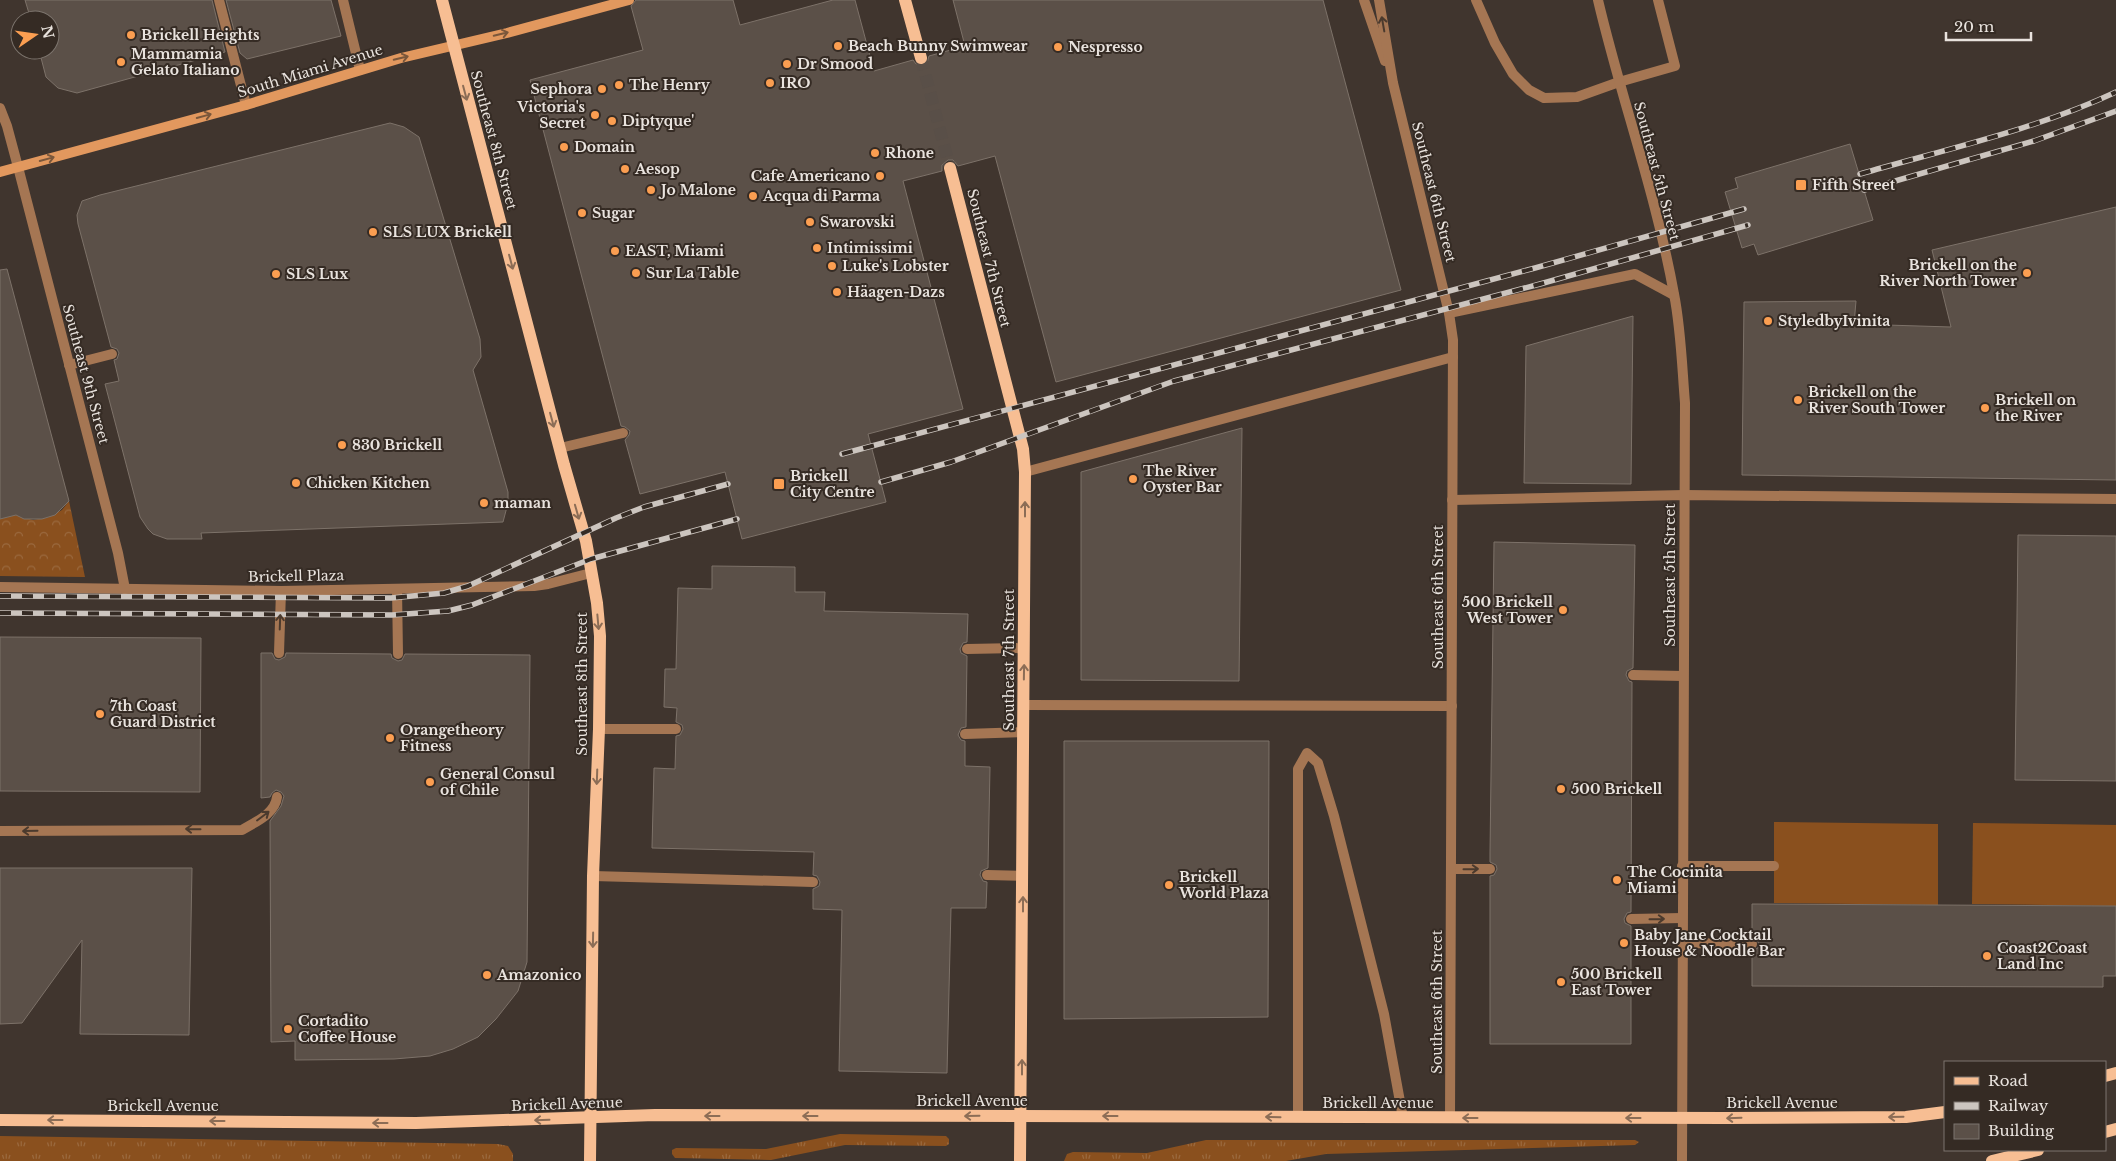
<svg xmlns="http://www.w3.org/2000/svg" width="2116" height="1161" viewBox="0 0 2116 1161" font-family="'Libre Baskerville',serif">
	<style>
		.grass { fill: url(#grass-tufts) }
		.forest { fill: url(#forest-crowns) }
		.pitch { fill: #8a501e }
		.building { fill: #5b5048; stroke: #7d7269 }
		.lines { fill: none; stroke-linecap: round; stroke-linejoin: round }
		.primary-tunnel { stroke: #594f48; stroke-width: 12; stroke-dasharray: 12 6; stroke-linecap: butt }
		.lane { stroke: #a57653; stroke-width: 10 }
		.street { stroke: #a57653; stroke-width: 10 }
		.secondary { stroke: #e2985e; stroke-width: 10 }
		.primary { stroke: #f7be93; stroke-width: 12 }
		.rail-casing { stroke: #ccc5bf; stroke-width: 5.5 }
		.rail { stroke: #352b24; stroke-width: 4; stroke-dasharray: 11; stroke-linecap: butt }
		.oneway { stroke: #4b3a2d }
		.oneway2 { stroke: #7a573b }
		.oneway3 { stroke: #8c6d56 }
		.poi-dot { fill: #fb9e51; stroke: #352b24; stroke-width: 2 }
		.labels { text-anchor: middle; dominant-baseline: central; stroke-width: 4; stroke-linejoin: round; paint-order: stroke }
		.poi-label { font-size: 14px; font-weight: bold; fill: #e9e3de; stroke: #352b24; text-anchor: start }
		.street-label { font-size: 14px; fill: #e9e3de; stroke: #352b24 }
	</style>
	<defs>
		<pattern id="grass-tufts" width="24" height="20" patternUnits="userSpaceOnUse" patternTransform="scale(1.25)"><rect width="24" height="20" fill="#8a501e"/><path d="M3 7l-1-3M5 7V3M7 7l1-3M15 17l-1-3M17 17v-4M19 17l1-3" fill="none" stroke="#9a693e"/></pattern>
		<pattern id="forest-crowns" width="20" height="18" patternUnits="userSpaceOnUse" patternTransform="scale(1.25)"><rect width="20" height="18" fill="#8a501e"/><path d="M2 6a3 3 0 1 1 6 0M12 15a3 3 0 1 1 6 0" fill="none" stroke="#9a693e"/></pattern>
	</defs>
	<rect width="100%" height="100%" fill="#40352e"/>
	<!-- grass -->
	<g class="grass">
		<path d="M 840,1134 L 946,1136 L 949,1139 L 949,1144 L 946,1146 L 845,1145 L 771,1160 L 675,1158 L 672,1154 L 672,1150 L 676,1148 L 766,1149 Z"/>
		<path d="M 0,1136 L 498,1144 L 508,1146 L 513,1154 L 513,1161 L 0,1161 Z"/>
		<path d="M 1206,1140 L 1635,1140 L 1639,1142 L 1635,1145 L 1326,1154 L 1286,1161 L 1064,1161 L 1067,1154 L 1073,1152 L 1147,1153 Z"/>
	</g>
	<!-- forest -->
	<path class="forest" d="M 69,501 L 85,577 L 0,576 L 0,519 L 16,515 L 33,520 L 49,517 L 62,510 Z"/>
	<!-- pitch -->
	<g class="pitch">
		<path d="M 1774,822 L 1938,824 L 1938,905 L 1774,903 Z"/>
		<path d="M 1973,823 L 2116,825 L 2116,906 L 1972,904 Z"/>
	</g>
	<!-- building -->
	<g class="building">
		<path d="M 25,0 L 212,0 L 225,52 L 77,93 L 58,88 L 46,77 L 39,50 L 50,50 L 50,20 L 31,20 Z"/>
		<path d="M 226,0 L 331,0 L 341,36 L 247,59 L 240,53 Z"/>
		<path d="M 636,0 L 733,0 L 740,25 L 833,0 L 855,0 L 874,71 L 913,60 L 916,64 L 923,66 L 927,63 L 929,56 L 965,46 L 953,0 L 1323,0 L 1401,290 L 1056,382 L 995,156 L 958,166 L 953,160 L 948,160 L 942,165 L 942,171 L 903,181 L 963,409 L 868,434 L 886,502 L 742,539 L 725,472 L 640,494 L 625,440 L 629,435 L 630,431 L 625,427 L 621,426 L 530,80 L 643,50 L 631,6 Z"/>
		<path d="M 390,123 L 404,127 L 419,137 L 480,339 L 481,357 L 473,370 L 508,492 L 508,503 L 503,522 L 201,533 L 202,539 L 167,539 L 153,534 L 148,529 L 140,517 L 105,384 L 119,381 L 114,360 L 117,359 L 119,353 L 117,349 L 111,347 L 78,224 L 77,215 L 82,201 L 100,195 Z"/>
		<path d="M 1850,144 L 1873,220 L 1758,255 L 1754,244 L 1742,248 L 1725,192 L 1738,188 L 1735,178 Z"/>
		<path d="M 2116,207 L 2116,480 L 1742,475 L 1744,302 L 1856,301 L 1854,324 L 1951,327 L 1932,250 Z"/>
		<path d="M 7,269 L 69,501 L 55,515 L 42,519 L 24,519 L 16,515 L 0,519 L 0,270 Z"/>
		<path d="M 1633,316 L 1631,484 L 1524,483 L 1526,346 Z"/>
		<path d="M 1242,428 L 1239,681 L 1081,680 L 1081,472 Z"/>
		<path d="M 2018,535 L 2116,536 L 2116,781 L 2015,780 Z"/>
		<path d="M 1494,542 L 1635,545 L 1633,668 L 1627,671 L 1626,675 L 1629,681 L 1632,682 L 1631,912 L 1627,913 L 1624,919 L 1625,923 L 1631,926 L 1631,1044 L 1490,1044 L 1490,876 L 1494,875 L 1497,869 L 1496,865 L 1490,862 L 1490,853 Z"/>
		<path d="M 712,566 L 795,567 L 795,592 L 825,592 L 824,611 L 968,614 L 967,642 L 963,643 L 960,649 L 961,653 L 967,656 L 966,727 L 961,728 L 958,735 L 961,740 L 965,741 L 965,766 L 990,767 L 988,868 L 981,871 L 980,875 L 983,881 L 987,882 L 986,908 L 951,908 L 947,1073 L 839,1071 L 842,910 L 813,909 L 813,889 L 819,886 L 820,882 L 817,876 L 813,875 L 814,852 L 652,848 L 654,768 L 675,769 L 676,736 L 680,735 L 683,729 L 682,725 L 676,722 L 677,708 L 664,707 L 665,669 L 676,669 L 678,588 L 712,589 Z"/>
		<path d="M 0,637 L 201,638 L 200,792 L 0,791 Z"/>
		<path d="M 261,653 L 272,653 L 275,659 L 279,660 L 285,657 L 286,653 L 391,654 L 392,658 L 398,661 L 402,660 L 405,654 L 530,655 L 527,962 L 518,991 L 496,1019 L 478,1037 L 453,1049 L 430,1056 L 394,1059 L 295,1060 L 295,1041 L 271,1042 L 270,821 L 281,806 L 284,796 L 281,792 L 276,790 L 272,793 L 270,797 L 261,798 Z"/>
		<path d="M 1064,741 L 1269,741 L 1268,1017 L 1064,1019 Z"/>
		<path d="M 0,868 L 192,868 L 189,1035 L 80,1034 L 82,940 L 22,1023 L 0,1024 Z"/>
		<path d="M 1752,904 L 2116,906 L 2116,976 L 2103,976 L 2103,987 L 1752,986 L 1752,951 L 1758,948 L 1759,944 L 1756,938 L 1752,937 Z"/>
	</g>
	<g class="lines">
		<!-- primary-tunnel -->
		<path class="primary-tunnel" d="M 921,58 L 950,168"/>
		<!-- lane -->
		<g class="lane">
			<path d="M 219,0 L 246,105"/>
			<path d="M 343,0 L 360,70"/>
			<path d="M 1476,0 L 1495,43 L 1513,74 L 1529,90 L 1544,98 L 1577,97 L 1619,82 L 1675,66 L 1658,0"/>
			<path d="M 69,365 L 112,354"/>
			<path d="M 560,448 L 623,433"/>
			<path d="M 1025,472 L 1453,357"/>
			<path d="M 1452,500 L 1684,495 L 2116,499"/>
			<path d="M 397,589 L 398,654"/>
			<path d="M 967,649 L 1024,648"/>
			<path d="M 279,653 L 281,591"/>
			<path d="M 1633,675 L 1683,676"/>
			<path d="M 1024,705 L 1452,706"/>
			<path d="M 599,729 L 676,729"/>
			<path d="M 965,734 L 1024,732"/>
			<path d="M 0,831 L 242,830 C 255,822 275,814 277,797"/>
			<path d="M 1682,866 L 1774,866"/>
			<path d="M 1451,869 L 1490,869"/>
			<path d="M 987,875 L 1023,876"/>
			<path d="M 593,876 L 813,882"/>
			<path d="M 1631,919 L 1682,918"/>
			<path d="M 1682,943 L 1752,944"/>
			<path d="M 1298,1117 L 1298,769 L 1307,753 L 1318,763 L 1334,816 L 1384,1014 L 1403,1118"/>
		</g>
		<!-- street -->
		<g class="street">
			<path d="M 1364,0 L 1385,61"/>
			<path d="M 1379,0 L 1393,83 L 1449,313 L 1453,340 L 1450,1118"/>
			<path d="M 1598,0 C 1621,98 1656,194 1674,294 C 1681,329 1682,367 1685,403 L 1682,1161"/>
			<path d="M 0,108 L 7,126 L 18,167 L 118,553 L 125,589"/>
			<path d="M 1449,313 L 1635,274 L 1674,295"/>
			<path d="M 0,587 L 281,591 L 534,586 L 548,584 L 591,573"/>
		</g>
		<!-- secondary -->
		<path class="secondary" d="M 0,172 L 246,105 L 401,58 L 507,33 L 629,0"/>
		<!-- primary -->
		<g class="primary">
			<path d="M 442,0 L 564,465 L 586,541 L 597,603 L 600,636 L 599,729 L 593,876 L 590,1161"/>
			<path d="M 905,0 L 921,58"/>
			<path d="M 950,168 L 1023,449 L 1025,472 L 1020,1161"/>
			<path d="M 2105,1076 L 2116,1073"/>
			<path d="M 0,1120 L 416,1123 L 655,1115 L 1726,1118 L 1906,1117 L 1945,1112"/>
			<path d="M 2105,1132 L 2116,1129"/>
			<path d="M 1992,1161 L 2038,1150"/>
		</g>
		<!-- rail casing -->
		<g class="rail-casing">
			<g id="rail">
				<path d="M 1860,174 C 1943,150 2038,129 2116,92"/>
				<path d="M 1864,190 L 2034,141 L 2116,111"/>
				<path d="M 842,454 L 1535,268 L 1744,209"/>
				<path d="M 881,482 L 951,462 L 1174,381 L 1540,284 L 1748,225"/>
				<path d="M 0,596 L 391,598 L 444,593 L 468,586 L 616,518 L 644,507 L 728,484"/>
				<path d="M 0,613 L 392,615 L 448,611 L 472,605 L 591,559 L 737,519"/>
			</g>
		</g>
		<!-- rail -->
		<use href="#rail" class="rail"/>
	</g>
	<!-- one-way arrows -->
	<defs><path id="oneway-shaft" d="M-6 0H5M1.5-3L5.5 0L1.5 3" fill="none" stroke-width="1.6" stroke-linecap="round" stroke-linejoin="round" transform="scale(1.25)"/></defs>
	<g class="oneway">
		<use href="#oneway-shaft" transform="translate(1383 24) rotate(-100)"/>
		<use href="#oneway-shaft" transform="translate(280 622) rotate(-88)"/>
		<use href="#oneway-shaft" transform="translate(263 816) rotate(-37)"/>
		<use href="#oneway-shaft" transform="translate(193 829) rotate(-179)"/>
		<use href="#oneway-shaft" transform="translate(30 831) rotate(179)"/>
		<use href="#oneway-shaft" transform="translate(1471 869) rotate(-1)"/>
		<use href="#oneway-shaft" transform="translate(1657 919) rotate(-1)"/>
	</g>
	<g class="oneway2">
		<use href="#oneway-shaft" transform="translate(501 34) rotate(-14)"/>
		<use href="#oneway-shaft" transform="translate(401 58) rotate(-14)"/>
		<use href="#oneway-shaft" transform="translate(204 116) rotate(-15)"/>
		<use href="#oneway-shaft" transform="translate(47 159) rotate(-15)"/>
	</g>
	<g class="oneway3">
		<use href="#oneway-shaft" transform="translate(465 93) rotate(75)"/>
		<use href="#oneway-shaft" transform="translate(511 262) rotate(75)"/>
		<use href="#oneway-shaft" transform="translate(552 420) rotate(75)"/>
		<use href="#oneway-shaft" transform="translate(1025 509) rotate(-90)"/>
		<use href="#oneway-shaft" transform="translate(577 512) rotate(74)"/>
		<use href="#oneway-shaft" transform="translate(598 622) rotate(85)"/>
		<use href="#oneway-shaft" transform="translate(1024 672) rotate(-89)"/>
		<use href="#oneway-shaft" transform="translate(597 777) rotate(92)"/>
		<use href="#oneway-shaft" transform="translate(1023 904) rotate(-90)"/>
		<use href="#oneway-shaft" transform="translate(593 940) rotate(91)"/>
		<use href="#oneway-shaft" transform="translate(1022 1067) rotate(-90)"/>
		<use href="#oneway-shaft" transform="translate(712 1116) rotate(-180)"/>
		<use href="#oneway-shaft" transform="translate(810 1116) rotate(180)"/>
		<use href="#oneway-shaft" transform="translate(972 1116) rotate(179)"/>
		<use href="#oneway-shaft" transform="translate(1110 1116) rotate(-180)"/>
		<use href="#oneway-shaft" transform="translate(1273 1117) rotate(-179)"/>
		<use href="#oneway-shaft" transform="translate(1896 1117) rotate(179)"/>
		<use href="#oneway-shaft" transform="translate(1470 1118) rotate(180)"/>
		<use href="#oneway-shaft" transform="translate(1633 1118) rotate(-180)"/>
		<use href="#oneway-shaft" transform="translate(1734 1118) rotate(178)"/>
		<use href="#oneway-shaft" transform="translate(55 1120) rotate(-180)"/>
		<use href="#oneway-shaft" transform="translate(542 1120) rotate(178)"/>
		<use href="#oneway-shaft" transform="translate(217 1121) rotate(-180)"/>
		<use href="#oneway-shaft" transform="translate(380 1123) rotate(-180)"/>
	</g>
	<!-- markers -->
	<g class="poi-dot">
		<circle cx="131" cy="35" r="5"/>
		<circle cx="838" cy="46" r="5"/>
		<circle cx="1058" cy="47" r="5"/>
		<circle cx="121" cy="62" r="5"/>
		<circle cx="787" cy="64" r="5"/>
		<circle cx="770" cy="83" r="5"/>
		<circle cx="619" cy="85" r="5"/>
		<circle cx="602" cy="89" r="5"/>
		<circle cx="595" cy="115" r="5"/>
		<circle cx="612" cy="121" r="5"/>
		<circle cx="564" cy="147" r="5"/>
		<circle cx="875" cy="153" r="5"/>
		<circle cx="625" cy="169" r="5"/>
		<circle cx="880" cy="176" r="5"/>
		<rect x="1795" y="179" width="12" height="12" rx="2.5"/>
		<circle cx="651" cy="190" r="5"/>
		<circle cx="753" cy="196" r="5"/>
		<circle cx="582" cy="213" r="5"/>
		<circle cx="810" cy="222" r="5"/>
		<circle cx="373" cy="232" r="5"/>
		<circle cx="817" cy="248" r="5"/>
		<circle cx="615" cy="251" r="5"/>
		<circle cx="832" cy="266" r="5"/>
		<circle cx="636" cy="273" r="5"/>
		<circle cx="2027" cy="273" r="5"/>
		<circle cx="276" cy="274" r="5"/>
		<circle cx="837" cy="292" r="5"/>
		<circle cx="1768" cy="321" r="5"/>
		<circle cx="1798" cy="400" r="5"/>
		<circle cx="1985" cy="408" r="5"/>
		<circle cx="342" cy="445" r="5"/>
		<circle cx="1133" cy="479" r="5"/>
		<circle cx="296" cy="483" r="5"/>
		<rect x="773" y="478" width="12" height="12" rx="2.5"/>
		<circle cx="484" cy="503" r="5"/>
		<circle cx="1563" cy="610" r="5"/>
		<circle cx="100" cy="714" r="5"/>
		<circle cx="390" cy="738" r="5"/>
		<circle cx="430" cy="782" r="5"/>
		<circle cx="1561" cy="789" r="5"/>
		<circle cx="1617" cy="880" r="5"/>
		<circle cx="1169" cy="885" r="5"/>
		<circle cx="1624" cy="943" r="5"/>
		<circle cx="1987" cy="956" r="5"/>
		<circle cx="487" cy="975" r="5"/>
		<circle cx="1561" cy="982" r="5"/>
		<circle cx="288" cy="1029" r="5"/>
	</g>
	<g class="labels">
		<!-- poi labels -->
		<g class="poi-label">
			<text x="141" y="35">Brickell Heights</text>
			<text x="848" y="46">Beach Bunny Swimwear</text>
			<text x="1068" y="47">Nespresso</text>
			<text x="131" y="54">Mammamia<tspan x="131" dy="16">Gelato Italiano</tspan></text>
			<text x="797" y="64">Dr Smood</text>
			<text x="780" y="83">IRO</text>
			<text x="629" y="85">The Henry</text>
			<text x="592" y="89" text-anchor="end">Sephora</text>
			<text x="585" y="107" text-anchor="end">Victoria's<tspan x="585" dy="16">Secret</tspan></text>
			<text x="622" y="121">Diptyque'</text>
			<text x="574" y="147">Domain</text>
			<text x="885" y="153">Rhone</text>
			<text x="635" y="169">Aesop</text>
			<text x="870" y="176" text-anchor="end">Cafe Americano</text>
			<text x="1812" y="185">Fifth Street</text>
			<text x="661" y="190">Jo Malone</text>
			<text x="763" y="196">Acqua di Parma</text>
			<text x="592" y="213">Sugar</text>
			<text x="820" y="222">Swarovski</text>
			<text x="383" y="232">SLS LUX Brickell</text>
			<text x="827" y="248">Intimissimi</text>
			<text x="625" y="251">EAST, Miami</text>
			<text x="2017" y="265" text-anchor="end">Brickell on the<tspan x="2017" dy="16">River North Tower</tspan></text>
			<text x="842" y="266">Luke's Lobster</text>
			<text x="646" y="273">Sur La Table</text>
			<text x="286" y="274">SLS Lux</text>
			<text x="847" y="292">Häagen-Dazs</text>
			<text x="1778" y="321">StyledbyIvinita</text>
			<text x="1808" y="392">Brickell on the<tspan x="1808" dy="16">River South Tower</tspan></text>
			<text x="1995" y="400">Brickell on<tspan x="1995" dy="16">the River</tspan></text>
			<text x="352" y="445">830 Brickell</text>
			<text x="1143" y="471">The River<tspan x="1143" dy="16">Oyster Bar</tspan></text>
			<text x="790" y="476">Brickell<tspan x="790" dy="16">City Centre</tspan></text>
			<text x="306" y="483">Chicken Kitchen</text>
			<text x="494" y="503">maman</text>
			<text x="1553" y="602" text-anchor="end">500 Brickell<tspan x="1553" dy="16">West Tower</tspan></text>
			<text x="110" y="706">7th Coast<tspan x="110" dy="16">Guard District</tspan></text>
			<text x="400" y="730">Orangetheory<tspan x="400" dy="16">Fitness</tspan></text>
			<text x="440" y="774">General Consul<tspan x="440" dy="16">of Chile</tspan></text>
			<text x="1571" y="789">500 Brickell</text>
			<text x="1627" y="872">The Cocinita<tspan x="1627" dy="16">Miami</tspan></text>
			<text x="1179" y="877">Brickell<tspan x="1179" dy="16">World Plaza</tspan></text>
			<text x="1634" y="935">Baby Jane Cocktail<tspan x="1634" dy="16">House &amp; Noodle Bar</tspan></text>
			<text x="1997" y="948">Coast2Coast<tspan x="1997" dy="16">Land Inc</tspan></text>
			<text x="1571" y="974">500 Brickell<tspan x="1571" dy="16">East Tower</tspan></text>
			<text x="497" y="975">Amazonico</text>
			<text x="298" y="1021">Cortadito<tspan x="298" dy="16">Coffee House</tspan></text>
		</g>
		<!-- street labels -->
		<g class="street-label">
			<text transform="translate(310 71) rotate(-17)">South Miami Avenue</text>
			<text transform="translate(494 140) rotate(75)">Southeast 8th Street</text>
			<text transform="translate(1657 171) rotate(75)">Southeast 5th Street</text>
			<text transform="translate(1434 192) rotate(76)">Southeast 6th Street</text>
			<text transform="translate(989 258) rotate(76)">Southeast 7th Street</text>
			<text transform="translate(86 374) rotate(75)">Southeast 9th Street</text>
			<text transform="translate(1670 575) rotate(-90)">Southeast 5th Street</text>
			<text transform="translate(296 576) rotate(-1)">Brickell Plaza</text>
			<text transform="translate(1438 597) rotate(-90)">Southeast 6th Street</text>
			<text transform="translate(1009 660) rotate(-90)">Southeast 7th Street</text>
			<text transform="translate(582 684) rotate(-90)">Southeast 8th Street</text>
			<text transform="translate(1437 1002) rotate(-90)">Southeast 6th Street</text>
			<text x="972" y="1101">Brickell Avenue</text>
			<text x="1378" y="1103">Brickell Avenue</text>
			<text x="1782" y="1103">Brickell Avenue</text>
			<text transform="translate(567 1104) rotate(-2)">Brickell Avenue</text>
			<text x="163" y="1106">Brickell Avenue</text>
		</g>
	</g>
	<!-- legend -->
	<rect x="1944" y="1061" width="162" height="90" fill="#352b24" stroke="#7d756e"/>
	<rect x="1954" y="1077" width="25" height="8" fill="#f7be93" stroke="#7d756e"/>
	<text x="1988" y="1086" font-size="15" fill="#e9e3de">Road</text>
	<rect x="1954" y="1102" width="25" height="8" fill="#ccc5bf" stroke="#7d756e"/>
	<text x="1988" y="1111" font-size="15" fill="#e9e3de">Railway</text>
	<rect x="1954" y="1124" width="25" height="15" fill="#5b5048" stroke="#7d756e"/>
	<text x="1988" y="1136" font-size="15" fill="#e9e3de">Building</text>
	<!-- north arrow -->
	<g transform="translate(35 35) rotate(77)"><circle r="24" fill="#352b24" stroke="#7d756e"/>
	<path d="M0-4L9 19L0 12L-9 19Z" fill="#fb9e51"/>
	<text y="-8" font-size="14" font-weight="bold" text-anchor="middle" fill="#e9e3de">N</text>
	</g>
	<!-- scale -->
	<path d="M1946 32v8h85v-8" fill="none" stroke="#e9e3de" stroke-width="2.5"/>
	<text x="1954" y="32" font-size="15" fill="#e9e3de" stroke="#352b24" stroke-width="4" paint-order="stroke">20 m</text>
</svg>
